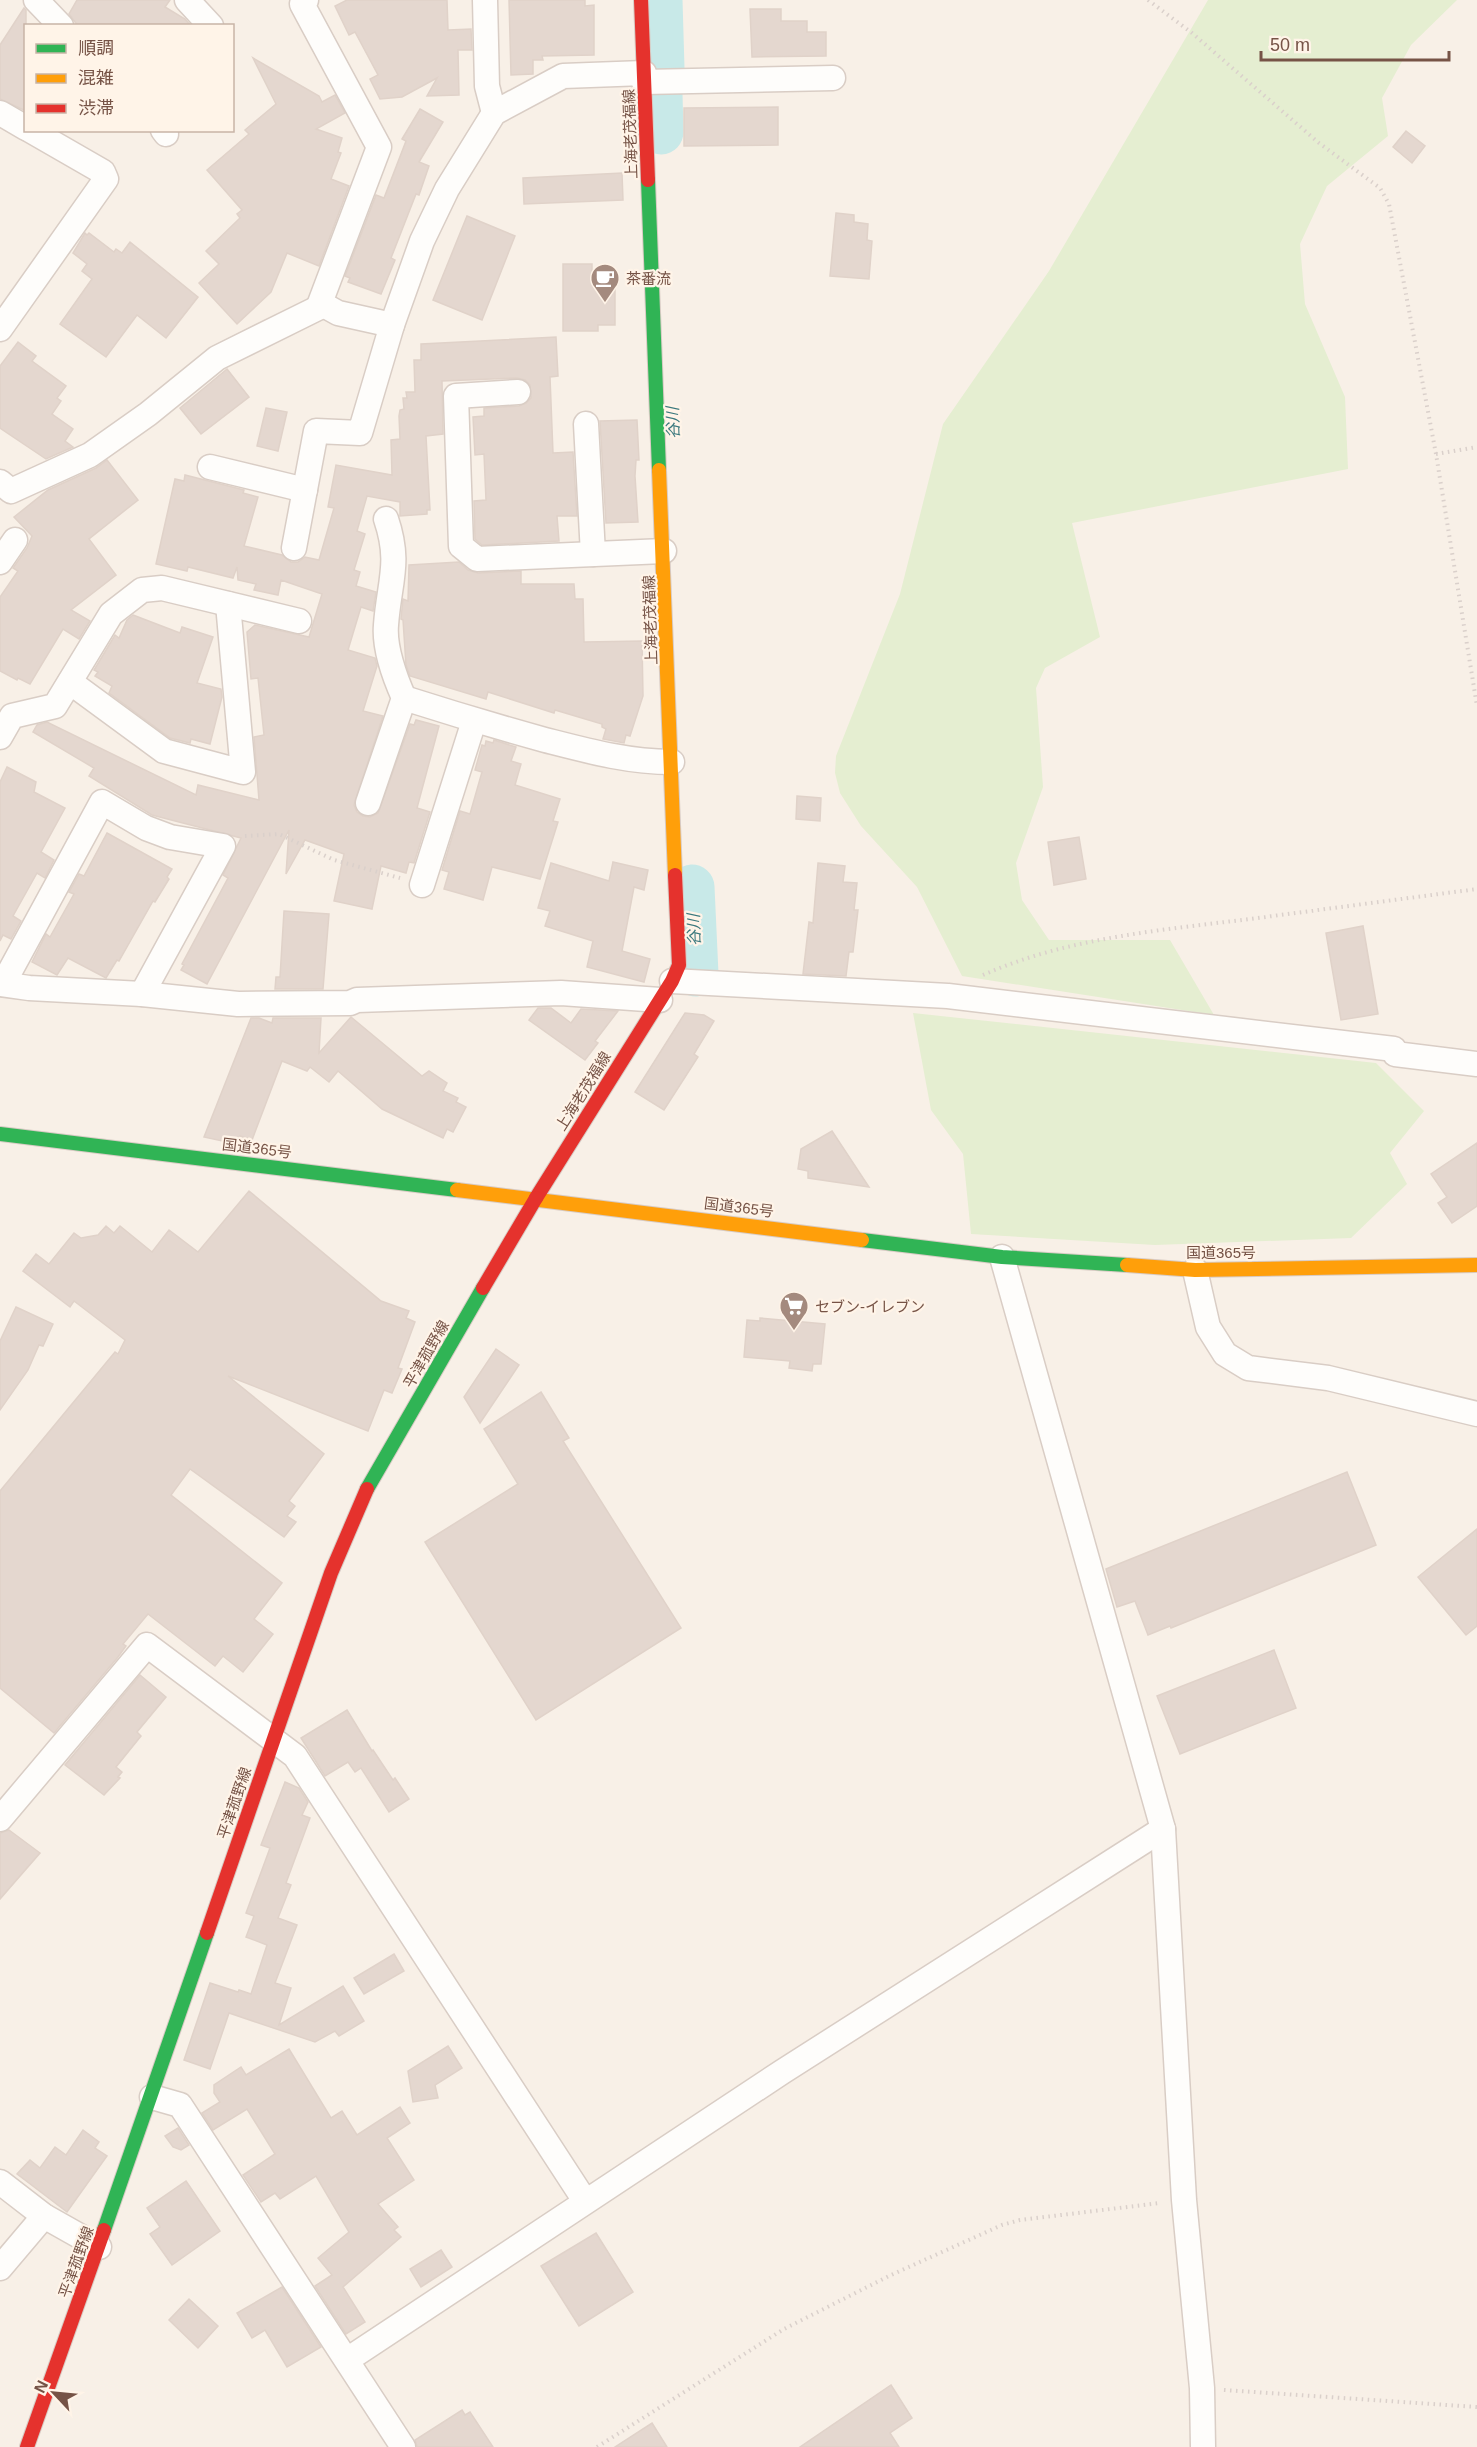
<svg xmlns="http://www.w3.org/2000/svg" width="1477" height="2447" viewBox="0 0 1477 2447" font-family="Helvetica,'Noto Sans JP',sans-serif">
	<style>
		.green { fill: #e5eed1 }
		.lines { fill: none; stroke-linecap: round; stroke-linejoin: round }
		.river { stroke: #c8e9e8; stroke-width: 45 }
		.building { fill: #e4d7cf; stroke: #e0d2c9; stroke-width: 1.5 }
		.street-casing { stroke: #d9cdc5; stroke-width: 27 }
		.fast-casing { stroke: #d8cbc4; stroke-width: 16 }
		.slow-casing { stroke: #d8cbc4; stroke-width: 16 }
		.jam-casing { stroke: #d8cbc4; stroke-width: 16 }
		.path { stroke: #dad0cb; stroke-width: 4; stroke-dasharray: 1.5 4.5; stroke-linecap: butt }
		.street { stroke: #fefdfb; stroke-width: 24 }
		.fast { stroke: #30b455; stroke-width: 14 }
		.slow { stroke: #ff9f0a; stroke-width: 14 }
		.jam { stroke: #e5322d; stroke-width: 14 }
		.labels { text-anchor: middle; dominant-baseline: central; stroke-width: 4.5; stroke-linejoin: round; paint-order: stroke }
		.street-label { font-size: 15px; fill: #765346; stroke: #fff4e8 }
		.poi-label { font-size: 15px; fill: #765346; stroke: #fff4e8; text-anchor: start }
		.water-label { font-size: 16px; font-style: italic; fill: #3a787d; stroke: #fff4e8 }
	</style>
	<rect width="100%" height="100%" fill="#f8f0e7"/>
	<!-- green -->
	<g class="green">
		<path d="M 1208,0 L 1457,0 L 1411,45 L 1382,98 L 1388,136 L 1327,186 L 1300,244 L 1305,304 L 1345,397 L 1348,469 L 1072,523 L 1100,637 L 1045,668 L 1036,688 L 1043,787 L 1016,863 L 1022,900 L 1049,940 L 1170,940 L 1214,1015 L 962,976 L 917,887 L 861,826 L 840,793 L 835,773 L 836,756 L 900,594 L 943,424 L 1049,271 Z"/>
		<path d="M 913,1013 L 1376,1063 L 1424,1111 L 1390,1153 L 1407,1184 L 1351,1238 L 1155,1245 L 971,1234 L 963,1154 L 931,1110 Z"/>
	</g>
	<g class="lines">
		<!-- river -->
		<g class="river">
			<path d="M 660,0 L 662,68 L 660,94 L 661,132"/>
			<path d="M 692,887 L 696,974"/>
		</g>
	</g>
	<!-- building -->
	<g class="building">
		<path d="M 77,0 L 170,0 L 165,7 L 185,19 L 191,26 L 78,26 L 69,14 Z"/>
		<path d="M 347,0 L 447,0 L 448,30 L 471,29 L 472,50 L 458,50 L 459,95 L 427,96 L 437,78 L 402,97 L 380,99 L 370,79 L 378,75 L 355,32 L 349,35 L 335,6 Z"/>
		<path d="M 509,0 L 585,0 L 585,6 L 594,5 L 594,55 L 542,56 L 543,60 L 533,60 L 533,74 L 511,75 Z"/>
		<path d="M 24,8 L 26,10 L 26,111 L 0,99 L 0,45 Z"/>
		<path d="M 750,9 L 781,9 L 781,21 L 807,21 L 807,32 L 826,32 L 826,56 L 752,57 Z"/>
		<path d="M 253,58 L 319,96 L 322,102 L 335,95 L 345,113 L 316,129 L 342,138 L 338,152 L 341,153 L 331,179 L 349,186 L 319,266 L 287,253 L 271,292 L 237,324 L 199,283 L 219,264 L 206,251 L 240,218 L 237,214 L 242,210 L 207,170 L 249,134 L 245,130 L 276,104 Z"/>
		<path d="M 778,107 L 778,145 L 684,146 L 684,108 Z"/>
		<path d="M 420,109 L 443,122 L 419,162 L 429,166 L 419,195 L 416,194 L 391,258 L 395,260 L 381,294 L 348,282 L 350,278 L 345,276 L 376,195 L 384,198 L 406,141 L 402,139 Z"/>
		<path d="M 1406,131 L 1425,146 L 1412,163 L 1393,147 Z"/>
		<path d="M 622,173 L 623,200 L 524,204 L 523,178 Z"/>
		<path d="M 836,213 L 854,215 L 854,222 L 868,224 L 867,240 L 872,241 L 869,279 L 830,276 Z"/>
		<path d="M 467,216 L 515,236 L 482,320 L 433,300 Z"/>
		<path d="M 85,233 L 87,235 L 89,233 L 114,252 L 116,249 L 122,253 L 130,242 L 198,297 L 166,338 L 137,315 L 106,357 L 60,324 L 92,279 L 82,271 L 87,264 L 73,253 Z"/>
		<path d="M 563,264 L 592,264 L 592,280 L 615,279 L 615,325 L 598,325 L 598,331 L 563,331 Z"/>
		<path d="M 556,337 L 558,376 L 550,377 L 553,453 L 573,452 L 577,516 L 557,516 L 559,541 L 482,545 L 475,539 L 474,501 L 486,500 L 484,454 L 475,455 L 473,417 L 484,416 L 484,408 L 519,406 L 526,403 L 531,398 L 530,385 L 525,380 L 517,378 L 442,381 L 443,434 L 426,436 L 430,510 L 427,510 L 427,514 L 400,516 L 400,502 L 367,496 L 357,531 L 365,534 L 354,570 L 360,572 L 356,586 L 376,592 L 373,611 L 361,607 L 348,650 L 375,658 L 377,666 L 363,711 L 383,716 L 354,805 L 357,812 L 363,816 L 370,817 L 378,813 L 410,724 L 414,725 L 416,720 L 439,726 L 417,808 L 430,812 L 414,863 L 409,862 L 406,873 L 381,866 L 372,909 L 334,901 L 344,854 L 305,840 L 286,874 L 289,830 L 207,984 L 181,970 L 184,965 L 182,964 L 228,878 L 223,875 L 241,838 L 152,815 L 89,776 L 94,768 L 33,732 L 37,725 L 47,722 L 196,795 L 198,785 L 259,800 L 254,737 L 264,735 L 258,678 L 251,679 L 247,632 L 255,625 L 309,637 L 322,594 L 281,580 L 278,595 L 254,590 L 256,584 L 238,580 L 237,567 L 233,578 L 188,567 L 187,571 L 156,564 L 175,479 L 184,481 L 185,475 L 244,490 L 243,493 L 258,497 L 244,546 L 282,555 L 291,562 L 298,562 L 305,557 L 319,560 L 334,508 L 328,507 L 336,465 L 392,475 L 391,440 L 400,439 L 399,416 L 400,410 L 404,409 L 403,398 L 407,398 L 406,392 L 415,392 L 414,360 L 421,360 L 421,344 Z"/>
		<path d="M 18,342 L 36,356 L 32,361 L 66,386 L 57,398 L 61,401 L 52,414 L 73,429 L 65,441 L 73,447 L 46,459 L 0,428 L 0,366 Z"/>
		<path d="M 227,369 L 249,397 L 201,434 L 180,408 Z"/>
		<path d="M 266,408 L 287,412 L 278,451 L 257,446 Z"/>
		<path d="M 637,420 L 639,460 L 636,460 L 635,476 L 638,522 L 606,523 L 600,421 Z"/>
		<path d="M 107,460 L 138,500 L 89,539 L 116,575 L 71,610 L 90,621 L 79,639 L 63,629 L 30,684 L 18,678 L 17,680 L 0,671 L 0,597 L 18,571 L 13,568 L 27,548 L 32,536 L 14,517 L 48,490 L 96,468 Z"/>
		<path d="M 459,562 L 468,570 L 478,573 L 521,571 L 521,584 L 574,584 L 575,599 L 583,599 L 584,642 L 642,641 L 643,696 L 630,736 L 626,735 L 624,743 L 603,739 L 606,729 L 602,727 L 602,724 L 555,710 L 554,713 L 488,692 L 486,699 L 410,676 L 406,665 L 403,620 L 401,619 L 403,599 L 408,601 L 409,565 Z"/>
		<path d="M 133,615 L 180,633 L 182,627 L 213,637 L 197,683 L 221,689 L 222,697 L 210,744 L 191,739 L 190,743 L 170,738 L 109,693 L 112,686 L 95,676 L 98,672 L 94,670 L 115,635 L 119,638 L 127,620 Z"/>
		<path d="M 494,740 L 516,747 L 511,761 L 521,764 L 515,785 L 560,799 L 553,821 L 558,822 L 540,879 L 492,867 L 483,900 L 444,889 L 449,872 L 442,870 L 460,811 L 470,814 L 482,772 L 475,770 L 482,745 L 485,746 L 486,741 L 493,743 Z"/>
		<path d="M 7,767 L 36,782 L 34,792 L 65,808 L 41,852 L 54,860 L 45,878 L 37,873 L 13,916 L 21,921 L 11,939 L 3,935 L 0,941 L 0,782 Z"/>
		<path d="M 797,796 L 821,798 L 820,821 L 796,819 Z"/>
		<path d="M 107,833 L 172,869 L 167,877 L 169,879 L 155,902 L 153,901 L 119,961 L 117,960 L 106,978 L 68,958 L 57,975 L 32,962 L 46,934 L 50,937 L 74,894 L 69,892 L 79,874 L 84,876 Z"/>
		<path d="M 1079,837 L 1086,879 L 1054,885 L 1048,842 Z"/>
		<path d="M 613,862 L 648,870 L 644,890 L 634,887 L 622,951 L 650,959 L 644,982 L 587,967 L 593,941 L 545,926 L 550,911 L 538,908 L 551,863 L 609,881 Z"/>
		<path d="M 818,863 L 845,866 L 843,882 L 857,883 L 854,910 L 858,910 L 853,952 L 849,952 L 846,976 L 803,974 L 809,922 L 813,923 Z"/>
		<path d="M 284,911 L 329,914 L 323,989 L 275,989 L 276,977 L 280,977 Z"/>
		<path d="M 1363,926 L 1378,1014 L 1341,1020 L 1326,933 Z"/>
		<path d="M 538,1008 L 551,1008 L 571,1023 L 581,1009 L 618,1011 L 595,1041 L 598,1043 L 585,1060 L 529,1020 Z"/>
		<path d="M 685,1013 L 704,1015 L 714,1021 L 694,1054 L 698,1057 L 664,1110 L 635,1092 Z"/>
		<path d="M 351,1017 L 422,1076 L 429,1071 L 447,1083 L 443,1091 L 458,1098 L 456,1102 L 466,1107 L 453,1132 L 447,1129 L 443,1138 L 382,1109 L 338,1071 L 329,1082 L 310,1067 L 307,1071 L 282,1061 L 252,1140 L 240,1136 L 236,1144 L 204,1137 L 251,1018 L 259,1018 L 272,1023 L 273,1018 L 321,1018 L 319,1053 Z"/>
		<path d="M 832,1131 L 869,1187 L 808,1178 L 808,1171 L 798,1169 L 801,1149 Z"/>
		<path d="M 1477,1143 L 1477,1206 L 1452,1223 L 1438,1203 L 1447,1197 L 1431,1174 Z"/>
		<path d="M 249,1191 L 381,1301 L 409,1311 L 406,1318 L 415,1322 L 398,1368 L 402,1369 L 392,1393 L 384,1390 L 368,1431 L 228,1376 L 324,1454 L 289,1501 L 295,1506 L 287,1516 L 296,1522 L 284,1537 L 190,1469 L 171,1495 L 282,1583 L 254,1619 L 273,1634 L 243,1672 L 223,1656 L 215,1666 L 148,1614 L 123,1644 L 126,1646 L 118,1657 L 54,1733 L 0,1688 L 0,1491 L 115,1352 L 118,1354 L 125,1340 L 74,1301 L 70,1307 L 23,1271 L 36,1254 L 49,1264 L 74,1233 L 81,1238 L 98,1235 L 106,1226 L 114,1233 L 120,1226 L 152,1252 L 169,1230 L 198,1252 Z"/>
		<path d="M 16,1307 L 53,1324 L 43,1346 L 39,1345 L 28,1370 L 0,1410 L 0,1341 Z"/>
		<path d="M 760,1318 L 825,1324 L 821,1364 L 813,1364 L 812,1371 L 789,1368 L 790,1361 L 744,1357 L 747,1320 L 760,1321 Z"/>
		<path d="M 496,1349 L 519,1365 L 480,1423 L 464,1397 Z"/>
		<path d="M 541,1392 L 569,1438 L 563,1441 L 681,1628 L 536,1720 L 425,1542 L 518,1484 L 484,1429 Z"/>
		<path d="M 1347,1472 L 1376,1545 L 1171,1628 L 1170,1626 L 1148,1635 L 1135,1601 L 1117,1607 L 1106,1569 Z"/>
		<path d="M 1477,1529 L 1477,1626 L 1466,1635 L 1418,1577 Z"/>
		<path d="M 1274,1650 L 1296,1708 L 1180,1754 L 1157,1696 Z"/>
		<path d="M 140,1675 L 166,1697 L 137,1732 L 141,1736 L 116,1767 L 122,1772 L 118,1777 L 120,1778 L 104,1795 L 65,1765 Z"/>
		<path d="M 347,1710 L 372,1751 L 373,1750 L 393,1780 L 395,1778 L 409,1799 L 389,1812 L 361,1768 L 355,1772 L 348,1762 L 325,1776 L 301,1738 Z"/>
		<path d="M 285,1782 L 299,1788 L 308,1802 L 302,1815 L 310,1818 L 286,1883 L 291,1885 L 278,1918 L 297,1925 L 275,1983 L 291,1988 L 279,2025 L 343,1986 L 364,2021 L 339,2036 L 335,2031 L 315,2042 L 229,2013 L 210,2069 L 184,2060 L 210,1983 L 238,1992 L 239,1990 L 251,1994 L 267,1945 L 246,1937 L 254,1916 L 246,1913 L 270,1848 L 261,1845 Z"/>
		<path d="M 9,1830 L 40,1853 L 0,1899 L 0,1833 Z"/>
		<path d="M 394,1954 L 404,1971 L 364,1994 L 354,1978 Z"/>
		<path d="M 448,2046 L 462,2068 L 435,2085 L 438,2098 L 413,2102 L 408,2071 Z"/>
		<path d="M 289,2049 L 331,2118 L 342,2111 L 357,2135 L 400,2107 L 410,2123 L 387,2138 L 414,2180 L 378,2204 L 398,2227 L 394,2230 L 401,2237 L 343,2287 L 365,2322 L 346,2334 L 315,2286 L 332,2275 L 318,2258 L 349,2232 L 316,2176 L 280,2199 L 275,2193 L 261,2202 L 243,2175 L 275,2154 L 247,2109 L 213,2130 L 202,2113 L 220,2102 L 214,2093 L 214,2085 L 241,2067 L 246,2075 Z"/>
		<path d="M 178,2128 L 189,2145 L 181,2150 L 173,2147 L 165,2136 Z"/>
		<path d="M 83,2130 L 99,2142 L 95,2148 L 107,2156 L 67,2212 L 17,2174 L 30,2160 L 40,2168 L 55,2147 L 66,2155 Z"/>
		<path d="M 186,2181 L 220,2231 L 172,2265 L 150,2234 L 160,2227 L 147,2208 Z"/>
		<path d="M 596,2233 L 633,2292 L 579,2326 L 541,2266 Z"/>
		<path d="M 441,2250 L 452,2267 L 421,2287 L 410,2269 Z"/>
		<path d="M 282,2287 L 321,2347 L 287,2367 L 265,2330 L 252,2338 L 237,2313 Z"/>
		<path d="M 189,2299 L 218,2326 L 198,2348 L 169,2320 Z"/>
		<path d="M 891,2385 L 912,2418 L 890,2433 L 899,2447 L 800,2447 Z"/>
		<path d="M 462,2410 L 465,2415 L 470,2412 L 493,2447 L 417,2447 L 415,2440 Z"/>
		<path d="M 652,2423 L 667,2447 L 615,2447 Z"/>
	</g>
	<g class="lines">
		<!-- street casing -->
		<g class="street-casing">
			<g id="street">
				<path d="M 36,0 L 61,26"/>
				<path d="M 187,0 L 211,26"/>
				<path d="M 306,0 L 302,4 L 379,147 L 320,303 L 338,313 L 392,325"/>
				<path d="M 485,0 L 487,86 L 494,113"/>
				<path d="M 644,82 L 833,78"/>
				<path d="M 0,113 L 26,128"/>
				<path d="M 163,130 L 166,134"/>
				<path d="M 0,329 L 106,179 L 103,172 L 30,130"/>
				<path d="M 518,392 L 456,396 L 461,546 L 477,559 L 664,551"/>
				<path d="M 586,424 L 593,554"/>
				<path d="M 210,467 L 305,490"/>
				<path d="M 0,482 L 11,491 L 90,455 L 148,414 L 217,358 L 324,305"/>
				<path d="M 294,548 L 316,431 L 360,433 L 392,325 L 422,241 L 447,189 L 494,113 L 563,76 L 644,73"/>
				<path d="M 0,562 L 15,540"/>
				<path d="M 70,682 L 164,751 L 243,772 L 228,604"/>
				<path d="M 404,698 C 451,713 498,727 545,740 C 588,751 628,762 672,762"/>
				<path d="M 0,737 L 12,716 L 55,706 L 111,614 L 142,590 L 162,588 L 299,621"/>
				<path d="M 368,803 L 404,698 C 395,678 384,647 386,625 C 389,582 401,563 386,519"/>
				<path d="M 422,885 L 474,721"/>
				<path d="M 672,981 L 948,996 L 1394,1049 L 1395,1054 L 1477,1064"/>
				<path d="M 0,984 L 29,988 L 142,994 L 238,1004 L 350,1003 L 357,1000 L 561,993 L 660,1000"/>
				<path d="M 3,984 L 102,802 L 146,828 L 170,837 L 223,846 L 142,994"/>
				<path d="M 1002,1257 L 1163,1829 L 1184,2200 L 1202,2388 L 1203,2447"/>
				<path d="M 1195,1270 L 1208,1327 L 1225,1354 L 1248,1368 L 1328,1378 L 1477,1414"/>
				<path d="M 0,1819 L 147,1645 L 295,1756 L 585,2201"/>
				<path d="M 152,2097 L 180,2105 L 403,2447"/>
				<path d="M 0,2182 L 44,2216 L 99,2247"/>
				<path d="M 0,2268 L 44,2216"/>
				<path d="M 347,2360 L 782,2072 L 1163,1829"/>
			</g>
		</g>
		<!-- fast casing -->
		<g class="fast-casing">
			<g id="fast">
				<path d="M 648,180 L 659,470"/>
				<path d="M 0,1134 L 457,1190"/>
				<path d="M 862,1240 L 1002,1257 L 1127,1265"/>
				<path d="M 367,1489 L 483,1288"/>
				<path d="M 104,2230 L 207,1933"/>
			</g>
		</g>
		<!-- slow casing -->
		<g class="slow-casing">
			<g id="slow">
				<path d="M 659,470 L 675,875"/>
				<path d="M 457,1190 L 862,1240"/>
				<path d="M 1127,1265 L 1195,1270 L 1477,1265"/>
			</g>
		</g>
		<!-- jam casing -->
		<g class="jam-casing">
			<g id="jam">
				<path d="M 641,0 L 648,180"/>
				<path d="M 536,1198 L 672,981 L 679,965 L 675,875"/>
				<path d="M 483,1288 L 536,1198"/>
				<path d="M 207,1933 L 331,1573 L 367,1489"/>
				<path d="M 27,2447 L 104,2230"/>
			</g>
		</g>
		<!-- path -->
		<g class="path">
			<path d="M 1148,0 L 1192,33 L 1319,143 L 1380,188 L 1389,204 L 1436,454 L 1477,706"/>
			<path d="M 1436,454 L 1477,447"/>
			<path d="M 245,836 L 279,834 L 334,860 L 400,878"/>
			<path d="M 983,975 C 1066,938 1161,930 1250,919 C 1326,909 1401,899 1477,889"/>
			<path d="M 1224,2390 L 1477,2407"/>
			<path d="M 597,2447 L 784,2329 L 891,2275 L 1002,2225 L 1020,2220 L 1160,2203"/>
		</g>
		<!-- street -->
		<use href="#street" class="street"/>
		<!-- fast -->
		<use href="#fast" class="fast"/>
		<!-- slow -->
		<use href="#slow" class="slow"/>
		<!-- jam -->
		<use href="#jam" class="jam"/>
	</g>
	<!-- icons -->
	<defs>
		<g id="cafe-pin" transform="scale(1.5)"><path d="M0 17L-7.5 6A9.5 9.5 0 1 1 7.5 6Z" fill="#a48a7e" stroke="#fff4e8"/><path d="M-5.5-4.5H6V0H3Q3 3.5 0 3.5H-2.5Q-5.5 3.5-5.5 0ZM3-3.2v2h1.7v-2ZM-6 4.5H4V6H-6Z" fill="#fff"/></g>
		<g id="supermarket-pin" transform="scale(1.5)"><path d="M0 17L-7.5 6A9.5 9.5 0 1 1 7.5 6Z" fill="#a48a7e" stroke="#fff4e8"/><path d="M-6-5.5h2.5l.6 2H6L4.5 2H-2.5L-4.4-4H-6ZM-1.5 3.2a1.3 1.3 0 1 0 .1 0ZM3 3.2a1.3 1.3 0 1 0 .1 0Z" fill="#fff"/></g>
	</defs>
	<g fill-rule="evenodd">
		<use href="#cafe-pin" x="605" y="278"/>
		<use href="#supermarket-pin" x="794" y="1306"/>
	</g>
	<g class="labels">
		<!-- street labels -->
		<g class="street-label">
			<text transform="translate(630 134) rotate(-92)">上海老茂福線</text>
			<text transform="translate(650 620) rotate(-92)">上海老茂福線</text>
			<text transform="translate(583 1091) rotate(-58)">上海老茂福線</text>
			<text transform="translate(257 1148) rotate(7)">国道365号</text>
			<text transform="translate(739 1207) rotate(7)">国道365号</text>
			<text x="1221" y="1252">国道365号</text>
			<text transform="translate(426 1354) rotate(-60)">平津菰野線</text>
			<text transform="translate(234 1803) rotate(-71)">平津菰野線</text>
			<text transform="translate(76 2262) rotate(-70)">平津菰野線</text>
		</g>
		<!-- poi labels -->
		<g class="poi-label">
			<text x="626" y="278">茶番流</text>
			<text x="815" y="1306">セブン-イレブン</text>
		</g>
		<!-- water labels -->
		<g class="water-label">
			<text transform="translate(673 423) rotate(-92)">谷川</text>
			<text transform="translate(694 930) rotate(-92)">谷川</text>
		</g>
	</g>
	<!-- legend -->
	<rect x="24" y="24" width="210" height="108" fill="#fff4e8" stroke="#c8b4a7" stroke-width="1.5"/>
	<rect x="36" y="44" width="30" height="9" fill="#30b455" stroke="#c8b4a7" stroke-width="1.5"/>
	<text x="78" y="54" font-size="18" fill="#765346">順調</text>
	<rect x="36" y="74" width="30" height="9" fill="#ff9f0a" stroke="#c8b4a7" stroke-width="1.5"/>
	<text x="78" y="84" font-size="18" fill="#765346">混雑</text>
	<rect x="36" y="104" width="30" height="9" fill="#e5322d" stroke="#c8b4a7" stroke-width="1.5"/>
	<text x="78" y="114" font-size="18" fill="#765346">渋滞</text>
	<!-- north arrow -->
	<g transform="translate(54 2393) rotate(296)" stroke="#fff4e8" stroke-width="4.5" paint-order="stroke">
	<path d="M0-4.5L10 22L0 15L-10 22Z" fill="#765346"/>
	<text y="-9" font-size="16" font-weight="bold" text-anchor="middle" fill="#765346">N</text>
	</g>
	<!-- scale -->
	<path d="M1261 51v9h188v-9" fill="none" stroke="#765346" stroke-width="3"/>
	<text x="1270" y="51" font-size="18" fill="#765346" stroke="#fff4e8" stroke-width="4.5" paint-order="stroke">50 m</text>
</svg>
